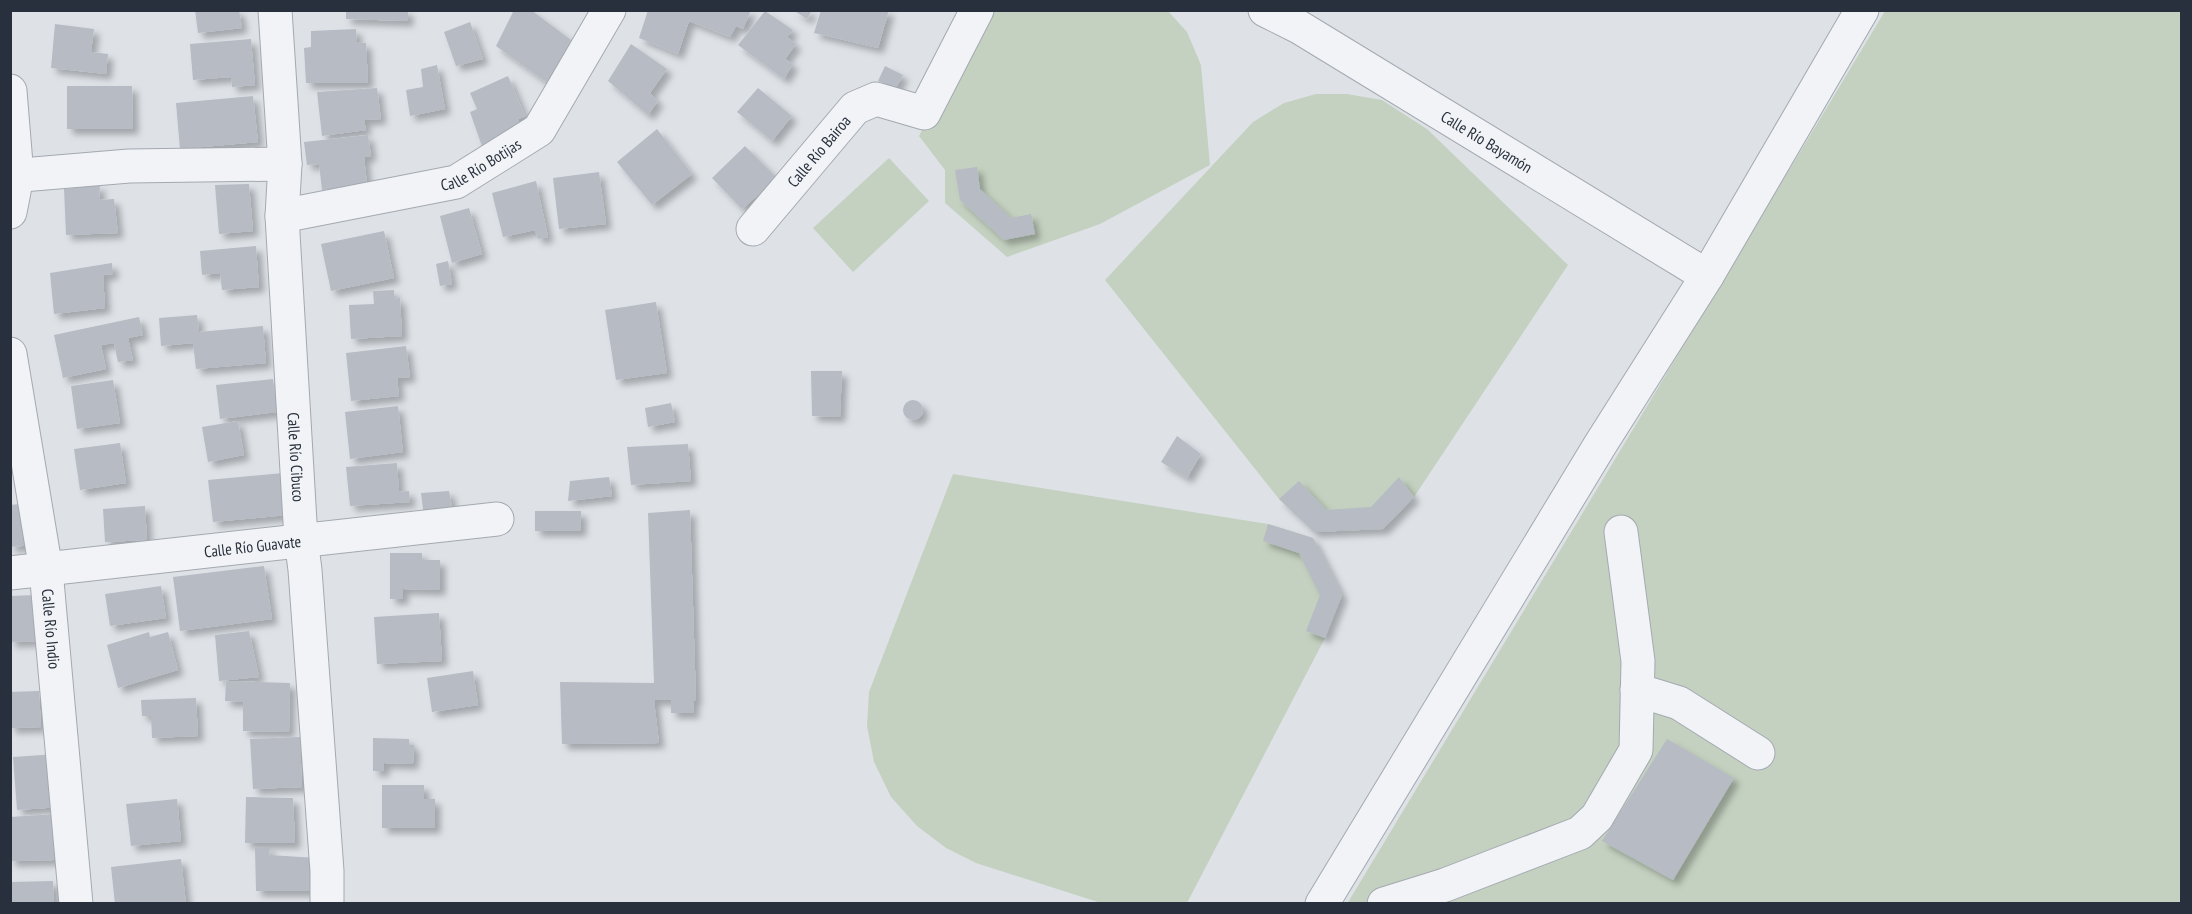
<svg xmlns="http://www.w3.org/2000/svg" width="2192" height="914" viewBox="0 0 2192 914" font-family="'PT Sans Narrow',sans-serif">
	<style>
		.green { fill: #c4d1c0 }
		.building { fill: #b6bbc4; filter: url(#shadow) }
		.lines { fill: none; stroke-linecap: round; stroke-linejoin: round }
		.minor-casing { stroke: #a4a9b1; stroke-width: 35 }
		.minor { stroke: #f1f3f6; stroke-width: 33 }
		.labels { text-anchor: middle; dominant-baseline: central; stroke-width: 4.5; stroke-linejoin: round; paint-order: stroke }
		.street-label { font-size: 16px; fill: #28303d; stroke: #edf1f5 }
	</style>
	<defs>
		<filter id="shadow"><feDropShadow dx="5.5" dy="5.5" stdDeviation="3" flood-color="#0004"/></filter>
	</defs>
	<rect width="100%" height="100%" fill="#dee2e7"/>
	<!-- green -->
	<g class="green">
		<path d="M 982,11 L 1168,11 L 1187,32 L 1201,65 L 1210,165 L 1100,224 L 1007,257 L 945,203 L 945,170 L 919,136 Z"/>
		<path d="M 1885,11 L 2181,11 L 2181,903 L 1347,904 Z"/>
		<path d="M 1316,94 L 1347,94 L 1382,100 L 1427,129 L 1568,265 L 1414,497 L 1383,529 L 1314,532 L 1279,499 L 1105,280 L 1253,122 L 1284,103 Z"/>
		<path d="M 889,158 L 929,201 L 853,272 L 813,228 Z"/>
		<path d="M 953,474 L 1268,524 L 1313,538 L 1342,595 L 1325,638 L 1187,903 L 1101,903 L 976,863 L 946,848 L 917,826 L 891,797 L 874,762 L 867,726 L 869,692 Z"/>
	</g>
	<!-- building -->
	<g class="building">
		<path d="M 195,10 L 239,10 L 242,28 L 198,33 Z"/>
		<path d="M 346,10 L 408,10 L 408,21 L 346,19 Z"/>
		<path d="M 514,10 L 531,10 L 571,40 L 546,82 L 496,46 Z"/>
		<path d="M 648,10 L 672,12 L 751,10 L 743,29 L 736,26 L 730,37 L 689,21 L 678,54 L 639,38 Z"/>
		<path d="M 793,10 L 812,10 L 807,19 Z"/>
		<path d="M 821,10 L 889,10 L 878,48 L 814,33 Z"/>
		<path d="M 765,11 L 793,30 L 787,37 L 796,44 L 785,59 L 793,64 L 784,79 L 738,45 Z"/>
		<path d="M 470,22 L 483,59 L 456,66 L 444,32 Z"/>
		<path d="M 55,24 L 94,29 L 91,52 L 108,54 L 106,74 L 51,68 Z"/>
		<path d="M 356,29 L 357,42 L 366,43 L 368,83 L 306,83 L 304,48 L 311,47 L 311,31 Z"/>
		<path d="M 251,39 L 255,85 L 232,87 L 231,77 L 193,80 L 190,44 Z"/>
		<path d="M 631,44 L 667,69 L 650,93 L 658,101 L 648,115 L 608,81 Z"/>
		<path d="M 437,65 L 445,109 L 410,116 L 406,90 L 423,87 L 421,69 Z"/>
		<path d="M 885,66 L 903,75 L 896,88 L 878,81 Z"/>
		<path d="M 508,76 L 525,116 L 519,119 L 519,132 L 484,152 L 470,112 L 477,109 L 470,93 Z"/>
		<path d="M 67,86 L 132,86 L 133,129 L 67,129 Z"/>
		<path d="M 377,88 L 381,119 L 364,120 L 366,130 L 322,136 L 317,92 Z"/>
		<path d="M 758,88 L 792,116 L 772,141 L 737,112 Z"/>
		<path d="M 253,96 L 258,142 L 180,149 L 176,103 Z"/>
		<path d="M 657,129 L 692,174 L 652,205 L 617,162 Z"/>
		<path d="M 368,135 L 371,156 L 364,157 L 367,184 L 322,190 L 319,164 L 307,165 L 304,142 Z"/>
		<path d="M 745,146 L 777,178 L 742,209 L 712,178 Z"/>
		<path d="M 977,167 L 980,189 L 1011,218 L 1031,214 L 1035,234 L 1004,240 L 960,200 L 955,170 Z"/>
		<path d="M 599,172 L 606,224 L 559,229 L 553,178 Z"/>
		<path d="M 536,181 L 548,237 L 538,239 L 535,230 L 503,237 L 492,193 Z"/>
		<path d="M 249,184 L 253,231 L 219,234 L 215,185 Z"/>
		<path d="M 100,185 L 99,200 L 114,199 L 118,233 L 66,235 L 64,189 Z"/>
		<path d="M 469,208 L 482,254 L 452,263 L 440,216 Z"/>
		<path d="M 384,231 L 394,278 L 331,291 L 321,244 Z"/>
		<path d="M 256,246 L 259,287 L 222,290 L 220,273 L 202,275 L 200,251 Z"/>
		<path d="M 448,261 L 452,284 L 440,286 L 436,264 Z"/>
		<path d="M 112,263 L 113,274 L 103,275 L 105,308 L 54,314 L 50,273 Z"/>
		<path d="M 394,290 L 394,299 L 400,298 L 402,336 L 351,339 L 349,305 L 374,304 L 373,291 Z"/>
		<path d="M 656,302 L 667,373 L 616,380 L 605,310 Z"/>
		<path d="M 197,315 L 199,332 L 263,326 L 266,363 L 196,369 L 193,343 L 161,346 L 159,318 Z"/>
		<path d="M 139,317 L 143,335 L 128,338 L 133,360 L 118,362 L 114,343 L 101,345 L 106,369 L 63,378 L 54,335 Z"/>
		<path d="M 406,346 L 410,377 L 397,378 L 399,396 L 351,401 L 346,353 Z"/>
		<path d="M 811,371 L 842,371 L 840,417 L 812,416 Z"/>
		<path d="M 273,379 L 277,412 L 220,419 L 216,385 Z"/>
		<path d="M 113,380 L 120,423 L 77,429 L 71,386 Z"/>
		<circle cx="913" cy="410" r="10"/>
		<path d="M 671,403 L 675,422 L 648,427 L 645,408 Z"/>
		<path d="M 398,406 L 403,452 L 350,459 L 345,412 Z"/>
		<path d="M 238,421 L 244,455 L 208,462 L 202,427 Z"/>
		<path d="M 1177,436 L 1201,454 L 1187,478 L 1161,462 Z"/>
		<path d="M 120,443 L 126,483 L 80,490 L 74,449 Z"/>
		<path d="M 688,444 L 691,481 L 631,485 L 627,447 Z"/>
		<path d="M 397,463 L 399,492 L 409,491 L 410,502 L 350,506 L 346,467 Z"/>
		<path d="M 283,473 L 287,515 L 213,522 L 208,480 Z"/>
		<path d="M 609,477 L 612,496 L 568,501 L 570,481 Z"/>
		<path d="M 1399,477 L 1414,497 L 1383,529 L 1314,532 L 1279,499 L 1299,481 L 1326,510 L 1371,507 Z"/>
		<path d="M 449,491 L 453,513 L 424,517 L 421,493 Z"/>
		<path d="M 31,503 L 34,545 L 10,547 L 10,505 Z"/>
		<path d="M 145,506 L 147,540 L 105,542 L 103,509 Z"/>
		<path d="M 690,510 L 696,701 L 693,701 L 694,713 L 671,713 L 671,700 L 654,700 L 659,743 L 562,744 L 560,682 L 654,683 L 648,513 Z"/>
		<rect x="535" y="511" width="46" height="20"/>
		<path d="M 1268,524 L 1313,538 L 1342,595 L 1325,638 L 1306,631 L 1320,595 L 1299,553 L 1263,541 Z"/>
		<path d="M 390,553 L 422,553 L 422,560 L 440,560 L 440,590 L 403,589 L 403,599 L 390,599 Z"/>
		<path d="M 264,566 L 272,619 L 180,631 L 173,577 Z"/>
		<path d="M 161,586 L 166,618 L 110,626 L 105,594 Z"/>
		<path d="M 37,595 L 39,641 L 10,642 L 10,596 Z"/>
		<path d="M 439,613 L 442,661 L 377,664 L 374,617 Z"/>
		<path d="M 249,631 L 259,677 L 219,681 L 215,635 Z"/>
		<path d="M 149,632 L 150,637 L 168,632 L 178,670 L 118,688 L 107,645 Z"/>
		<path d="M 473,671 L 478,705 L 432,712 L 427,678 Z"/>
		<path d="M 226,681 L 290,683 L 289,732 L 243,731 L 243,702 L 225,701 Z"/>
		<path d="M 39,691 L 41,727 L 10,728 L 10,692 Z"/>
		<path d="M 196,698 L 198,736 L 152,738 L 151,716 L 142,716 L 141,700 Z"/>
		<path d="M 300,737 L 302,787 L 253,789 L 250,739 Z"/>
		<path d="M 373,738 L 409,739 L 409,745 L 414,745 L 413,764 L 384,763 L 384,771 L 373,771 Z"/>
		<path d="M 1667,739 L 1734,778 L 1673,880 L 1602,841 Z"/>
		<path d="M 57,754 L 61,807 L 17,810 L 13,757 Z"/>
		<path d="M 382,785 L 424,785 L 424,799 L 435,799 L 435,828 L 382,828 Z"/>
		<path d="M 246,797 L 293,798 L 295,843 L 245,843 Z"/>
		<path d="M 177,799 L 181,841 L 131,846 L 126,804 Z"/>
		<path d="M 56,814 L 54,860 L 10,861 L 10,817 Z"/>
		<path d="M 255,848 L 270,848 L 269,855 L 317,858 L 319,891 L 256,891 Z"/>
		<path d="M 181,859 L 186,904 L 115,904 L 111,867 Z"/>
		<path d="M 53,881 L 54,904 L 10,904 L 10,882 Z"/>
	</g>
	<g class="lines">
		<!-- minor casing -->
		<g class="minor-casing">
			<g id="minor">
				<path id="s1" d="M 275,10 L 285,164 L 282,216 L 301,539 L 305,570 L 327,871 L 327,904"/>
				<path id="s2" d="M 1265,10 L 1299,27 L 1707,276"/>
				<path d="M 10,91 L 17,176 L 10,212"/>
				<path d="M 10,176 L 129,166 L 285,164"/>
				<path id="s3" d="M 282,216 L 456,182 L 539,130 L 609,10"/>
				<path id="s4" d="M 753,229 L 855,108 L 876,99 L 924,113 L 977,10"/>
				<path id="s5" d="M 10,354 L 46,570 L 76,904"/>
				<path id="s6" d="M 10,573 L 497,519"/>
				<path d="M 1637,690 L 1679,703 L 1758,753"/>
				<path d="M 1322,904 L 1600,445 L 1707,276 L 1862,10"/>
				<path d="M 1384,904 L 1445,885 L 1580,833 L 1597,817 L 1636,750 L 1638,661 L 1621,532"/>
			</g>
		</g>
		<!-- minor -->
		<use href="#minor" class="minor"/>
	</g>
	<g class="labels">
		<!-- street labels -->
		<g class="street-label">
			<text stroke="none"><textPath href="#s2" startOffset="258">Calle Río Bayamón</textPath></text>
			<text stroke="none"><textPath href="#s4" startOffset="102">Calle Río Bairoa</textPath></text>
			<text stroke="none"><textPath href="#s3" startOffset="207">Calle Río Botijas</textPath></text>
			<text stroke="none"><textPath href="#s1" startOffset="448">Calle Río Cibuco</textPath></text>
			<text stroke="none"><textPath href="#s6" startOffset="244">Calle Río Guavate</textPath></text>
			<text stroke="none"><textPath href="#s5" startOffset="278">Calle Río Indio</textPath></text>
		</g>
	</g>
	<!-- border -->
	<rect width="2192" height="914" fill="none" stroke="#28303d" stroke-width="24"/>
</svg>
